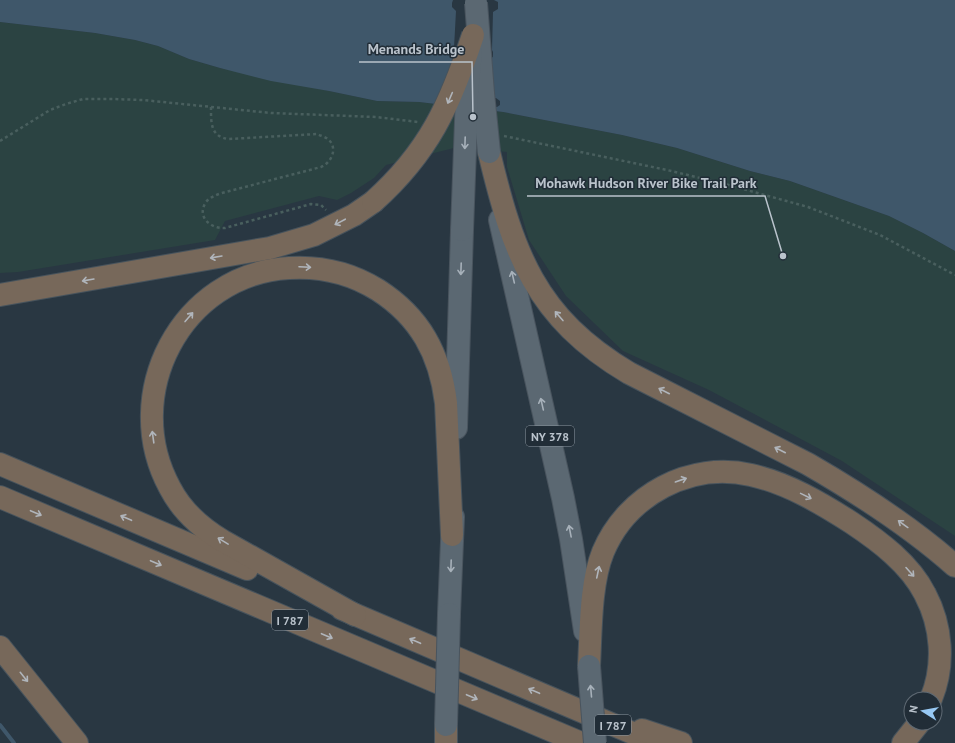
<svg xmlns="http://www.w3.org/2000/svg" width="955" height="743" viewBox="0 0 955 743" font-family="'PT Sans',sans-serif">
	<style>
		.green { fill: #2b4342 }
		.water { fill: #3f576a }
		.pier { fill: #293742 }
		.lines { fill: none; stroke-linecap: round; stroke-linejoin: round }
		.stream { stroke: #3f576a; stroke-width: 4 }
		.primary-casing { stroke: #49545e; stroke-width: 24 }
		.highway-casing { stroke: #47535c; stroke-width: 24 }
		.path { stroke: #495f5e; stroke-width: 2.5; stroke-dasharray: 3 3; stroke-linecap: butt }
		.primary { stroke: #5b6872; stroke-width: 22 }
		.highway { stroke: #77685a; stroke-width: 22 }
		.primary-bridge-casing { stroke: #49545e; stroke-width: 24; stroke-linecap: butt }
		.highway-bridge-casing { stroke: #47535c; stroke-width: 24; stroke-linecap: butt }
		.primary-bridge { stroke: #5b6872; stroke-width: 22 }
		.highway-bridge { stroke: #77685a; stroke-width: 22 }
		.oneway { stroke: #b0b5bb }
		.oneway2 { stroke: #a7b1ba }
		.labels { text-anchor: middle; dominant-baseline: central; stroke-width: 3; stroke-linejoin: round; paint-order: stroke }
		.shield { fill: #212d37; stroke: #8c969f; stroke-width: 1 }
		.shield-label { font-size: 12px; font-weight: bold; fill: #bac3cc }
		.leader { fill: none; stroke: #bac3cc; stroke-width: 1.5 }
		.callout-dot { fill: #bac3cc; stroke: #212d37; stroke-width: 1.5 }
		.callout-label { font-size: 14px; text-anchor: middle; font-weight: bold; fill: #bac3cc; stroke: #212d37; stroke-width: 3; stroke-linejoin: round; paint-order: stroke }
	</style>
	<rect width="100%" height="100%" fill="#293742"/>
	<!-- green -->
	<path class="green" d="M 0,22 L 95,33 L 135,40 L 158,46 L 189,59 L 220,68 L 377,101 L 419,102 L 503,112 L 622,135 L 677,148 L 750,171 L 790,181 L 889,216 L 923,233 L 955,251 L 955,536 L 842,461 L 709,390 L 623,351 L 566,296 L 529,240 L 507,167 L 507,152 L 458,147 L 386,165 L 374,178 L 351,193 L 337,200 L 319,196 L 225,221 L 215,240 L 18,272 L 0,273 Z"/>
	<!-- water -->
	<path class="water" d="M 0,0 L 955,0 L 955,251 L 923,233 L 889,216 L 790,181 L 750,171 L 677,148 L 622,135 L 503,112 L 419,102 L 377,101 L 329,91 L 271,81 L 220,68 L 189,59 L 158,46 L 135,40 L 95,33 L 0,22 Z"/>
	<!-- pier -->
	<path class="pier" d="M 453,0 L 494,0 L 498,2 L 498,9 L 493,12 L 492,50 L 493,52 L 493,57 L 491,58 L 493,98 L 496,98 L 500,101 L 500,105 L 497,107 L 494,107 L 454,58 L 449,55 L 449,51 L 451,48 L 454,48 L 456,11 L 452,7 L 452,3 Z"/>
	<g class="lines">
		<!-- stream -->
		<path class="stream" d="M 0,725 L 14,743"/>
		<!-- primary casing -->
		<g class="primary-casing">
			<g id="primary">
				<path d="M 500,220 L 563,498 L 571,539 L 585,631"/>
				<path d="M 456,428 L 462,230"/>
				<path d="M 449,614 L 453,517"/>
			</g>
		</g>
		<!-- highway casing -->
		<g class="highway-casing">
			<g id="highway">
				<path d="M 489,152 C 513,253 535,317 629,373 L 808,464 C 860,494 910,526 955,566"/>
				<path d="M 0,295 L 270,248 L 314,235 L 354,215 L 373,202"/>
				<path d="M 0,464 L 247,569"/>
				<path d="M 0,497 L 581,743"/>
				<path d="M 342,609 L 656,743"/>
				<path d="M 355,615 L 223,541 C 201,528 182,511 170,488 C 119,395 181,274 289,268 C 321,266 351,273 378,290 C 420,317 440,354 446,403 L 452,535"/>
				<path d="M 0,647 L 77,743"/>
				<path d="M 589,666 C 591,632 590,584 603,552 C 627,495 690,461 751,475 C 787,483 821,503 852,523 C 879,541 910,564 925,594 C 942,626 945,665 931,699"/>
				<path d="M 446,725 L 446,743"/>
				<path d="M 642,730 L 681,743"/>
				<path d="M 903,743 L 919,723"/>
			</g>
		</g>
		<!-- path -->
		<g class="path">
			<path d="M 211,107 C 211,122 210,137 229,139 L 317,134 C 321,136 326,137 329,140 C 338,149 331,163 321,167 L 222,193 C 216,195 210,197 206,202 C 196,217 211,229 225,228 L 311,204 L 321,205 L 326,210"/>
			<path d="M 504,136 L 667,170 L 725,184 L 808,207 L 880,235 L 955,275"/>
			<path d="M 0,141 L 50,110 L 66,104 L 83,99 L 113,99 L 143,100 L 271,113 L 376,117 L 418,122"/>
		</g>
		<!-- primary -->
		<use href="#primary" class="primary"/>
		<!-- highway -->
		<use href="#highway" class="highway"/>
		<!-- primary-bridge casing -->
		<g class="primary-bridge-casing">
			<g id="primary-bridge">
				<path d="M 476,3 L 483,93 L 489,152"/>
				<path d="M 462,230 L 467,94 L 471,52"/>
				<path d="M 589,666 L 595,743"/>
				<path d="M 446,725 L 449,614"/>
			</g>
		</g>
		<!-- highway-bridge casing -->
		<g class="highway-bridge-casing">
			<path id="highway-bridge" d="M 373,202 C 429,152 450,105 473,35"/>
		</g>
		<!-- primary-bridge -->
		<use href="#primary-bridge" class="primary-bridge"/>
		<!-- highway-bridge -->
		<use href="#highway-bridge" class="highway-bridge"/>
	</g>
	<!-- one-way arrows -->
	<defs><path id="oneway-shaft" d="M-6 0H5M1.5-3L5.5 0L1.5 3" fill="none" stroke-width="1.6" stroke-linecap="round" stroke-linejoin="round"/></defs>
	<g class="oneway">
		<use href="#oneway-shaft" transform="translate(450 98) rotate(113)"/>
		<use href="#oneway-shaft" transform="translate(340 222) rotate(152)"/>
		<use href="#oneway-shaft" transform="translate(216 257) rotate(170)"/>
		<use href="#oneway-shaft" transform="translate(305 267) rotate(3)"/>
		<use href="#oneway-shaft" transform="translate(88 280) rotate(170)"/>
		<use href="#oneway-shaft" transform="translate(559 316) rotate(-131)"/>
		<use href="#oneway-shaft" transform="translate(189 317) rotate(-49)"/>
		<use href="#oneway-shaft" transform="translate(664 391) rotate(-153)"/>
		<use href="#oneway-shaft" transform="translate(153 437) rotate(-98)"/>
		<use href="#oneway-shaft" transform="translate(780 450) rotate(-153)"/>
		<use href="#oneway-shaft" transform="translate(681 480) rotate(-19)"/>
		<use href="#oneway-shaft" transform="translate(806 496) rotate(26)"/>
		<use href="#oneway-shaft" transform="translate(36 513) rotate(23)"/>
		<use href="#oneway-shaft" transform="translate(126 518) rotate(-157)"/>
		<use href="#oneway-shaft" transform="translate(903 524) rotate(-144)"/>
		<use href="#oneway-shaft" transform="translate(223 541) rotate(-149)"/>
		<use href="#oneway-shaft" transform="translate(156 563) rotate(23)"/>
		<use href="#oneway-shaft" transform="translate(598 572) rotate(-78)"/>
		<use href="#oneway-shaft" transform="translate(910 572) rotate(48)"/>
		<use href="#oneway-shaft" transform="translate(327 636) rotate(23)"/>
		<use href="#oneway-shaft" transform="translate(415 641) rotate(-157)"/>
		<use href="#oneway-shaft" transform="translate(24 677) rotate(51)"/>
		<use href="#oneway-shaft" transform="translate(534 691) rotate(-157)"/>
		<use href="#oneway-shaft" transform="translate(472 697) rotate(23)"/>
	</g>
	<g class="oneway2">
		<use href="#oneway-shaft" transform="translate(465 143) rotate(92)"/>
		<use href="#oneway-shaft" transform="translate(461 269) rotate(92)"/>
		<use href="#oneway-shaft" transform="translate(513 277) rotate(-103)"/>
		<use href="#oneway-shaft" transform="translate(542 404) rotate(-103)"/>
		<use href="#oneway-shaft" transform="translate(570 531) rotate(-101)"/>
		<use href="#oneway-shaft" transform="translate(451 566) rotate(92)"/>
		<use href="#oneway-shaft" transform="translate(591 691) rotate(-95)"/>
	</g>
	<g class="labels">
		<!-- shield labels -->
		<g class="shield">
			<rect x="526" y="426" width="48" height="20" rx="3"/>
			<rect x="272" y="610" width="36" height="20" rx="3"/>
			<rect x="595" y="715" width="36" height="20" rx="3"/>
		</g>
		<g class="shield-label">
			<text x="550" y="436">NY 378</text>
			<text x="290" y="620">I 787</text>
			<text x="613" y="725">I 787</text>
		</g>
	</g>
	<!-- callouts -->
	<path class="leader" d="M473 117L472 62H359M783 256L765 196H527"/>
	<g class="callout-dot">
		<circle cx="473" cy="117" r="4"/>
		<circle cx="783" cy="256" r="4"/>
	</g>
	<g class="callout-label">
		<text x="416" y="54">Menands Bridge</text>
		<text x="646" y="188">Mohawk Hudson River Bike Trail Park</text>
	</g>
	<!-- north arrow -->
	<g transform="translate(923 711) rotate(281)"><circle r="19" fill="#212d37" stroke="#5e6973"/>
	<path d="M0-3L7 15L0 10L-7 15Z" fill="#97c8f3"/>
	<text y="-6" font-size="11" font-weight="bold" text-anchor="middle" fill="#bac3cc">N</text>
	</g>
</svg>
